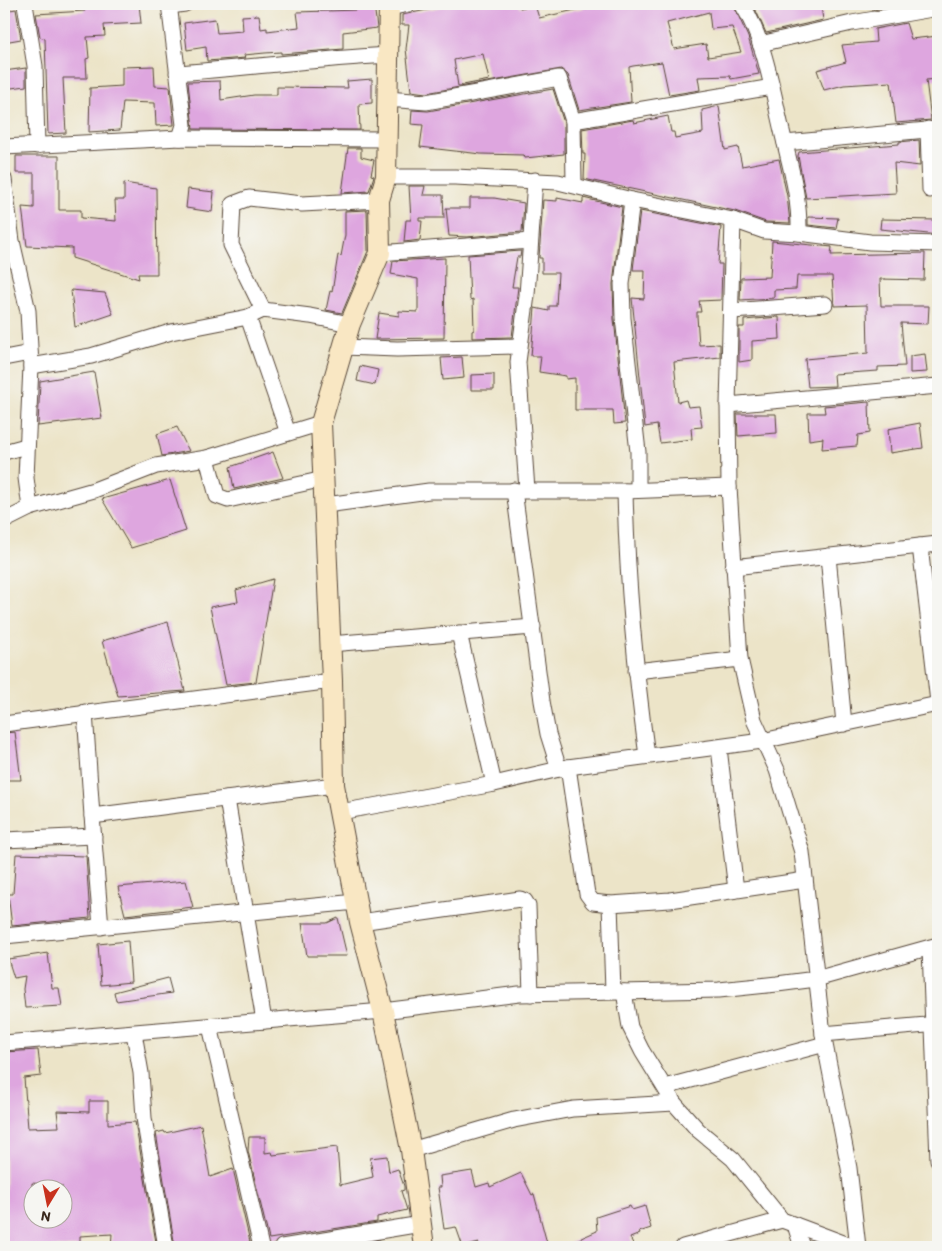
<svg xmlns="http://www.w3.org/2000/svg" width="942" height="1251" viewBox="0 0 942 1251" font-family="Itim,sans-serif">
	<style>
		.building { fill: #dea6df; fill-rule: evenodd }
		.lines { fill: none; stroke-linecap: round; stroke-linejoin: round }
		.street-casing { stroke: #564638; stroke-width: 17 }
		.secondary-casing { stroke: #564638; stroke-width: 22 }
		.street { stroke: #fff; stroke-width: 15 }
		.secondary { stroke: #f9e7c3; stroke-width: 20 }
	</style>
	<rect width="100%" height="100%" fill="#f6f6f2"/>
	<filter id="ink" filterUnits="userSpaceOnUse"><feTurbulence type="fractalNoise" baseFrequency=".02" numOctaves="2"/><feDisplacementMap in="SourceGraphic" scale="10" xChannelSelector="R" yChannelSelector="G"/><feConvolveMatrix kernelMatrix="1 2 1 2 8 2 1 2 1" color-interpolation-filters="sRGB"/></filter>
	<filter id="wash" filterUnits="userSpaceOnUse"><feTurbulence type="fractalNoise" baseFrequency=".0096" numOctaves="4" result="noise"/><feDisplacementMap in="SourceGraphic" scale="20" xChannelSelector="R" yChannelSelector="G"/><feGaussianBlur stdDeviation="1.12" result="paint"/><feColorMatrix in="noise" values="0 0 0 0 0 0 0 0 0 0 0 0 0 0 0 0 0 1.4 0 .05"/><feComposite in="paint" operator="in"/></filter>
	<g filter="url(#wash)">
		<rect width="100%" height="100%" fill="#ece4c8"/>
		<g id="blocks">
			<!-- building -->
			<g class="building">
				<path d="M 84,4 L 139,4 L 141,23 L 104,25 L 105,36 L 87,37 L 89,58 L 86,59 L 87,78 L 63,78 L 66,133 L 48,134 L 45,39 L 40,37 L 36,14 L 85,11 Z"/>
				<path d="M 374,4 L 377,28 L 343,32 L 343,49 L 281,54 L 281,52 L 265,53 L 244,55 L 245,58 L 207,61 L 206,47 L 187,50 L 184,23 L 215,19 L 217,33 L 243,31 L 242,16 L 259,15 L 261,29 L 267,28 L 267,31 L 299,27 L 297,12 L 357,10 L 357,6 Z"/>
				<path d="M 456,4 L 519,4 L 520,8 L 535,5 L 539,18 L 584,8 L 583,4 L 733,4 L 748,37 L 759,74 L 731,79 L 730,76 L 698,77 L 700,90 L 669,95 L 662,62 L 633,66 L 629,67 L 631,102 L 579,110 L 568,75 L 561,69 L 426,93 L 411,91 L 406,49 L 409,25 L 402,25 L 402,15 ZM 709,12 L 711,29 L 732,27 L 741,52 L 708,57 L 706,44 L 674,49 L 667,23 ZM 483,54 L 489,80 L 458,86 L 454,60 Z"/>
				<path d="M 753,4 L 803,4 L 804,9 L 821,6 L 823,20 L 766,33 Z"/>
				<path d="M 873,4 L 901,4 L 901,5 L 873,10 Z"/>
				<path d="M 16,9 L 21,39 L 4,42 L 4,11 Z"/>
				<path d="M 906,23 L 911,39 L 938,36 L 938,79 L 926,80 L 931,120 L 896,123 L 891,82 L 844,85 L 824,90 L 817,70 L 846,62 L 842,45 L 876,42 L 875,29 Z"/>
				<path d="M 154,66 L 155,86 L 170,87 L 174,125 L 156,126 L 155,103 L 123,102 L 120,130 L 89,132 L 90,88 L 122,86 L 122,67 Z"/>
				<path d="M 26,68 L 26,86 L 4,89 L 4,71 Z"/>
				<path d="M 372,79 L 372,103 L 359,104 L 360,130 L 193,129 L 188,82 L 220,81 L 221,100 L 254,95 L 277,95 L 277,87 L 348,88 L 347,81 Z"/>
				<path d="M 553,89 L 564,123 L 564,154 L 525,158 L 524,155 L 481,154 L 420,147 L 423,125 L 411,124 L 412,110 L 428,111 Z"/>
				<path d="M 719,106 L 725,150 L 738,147 L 742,166 L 779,159 L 787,196 L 790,223 L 766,222 L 735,211 L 584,179 L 585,154 L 583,154 L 582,129 L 633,120 L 634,123 L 668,116 L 671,132 L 674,132 L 675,138 L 703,133 L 702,110 Z"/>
				<path d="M 919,140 L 920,166 L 894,163 L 896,193 L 806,198 L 798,156 L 799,152 L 899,144 L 899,142 Z"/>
				<path d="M 348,148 L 361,148 L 361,157 L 374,160 L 371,175 L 374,176 L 369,191 L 342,193 Z"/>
				<path d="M 16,156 L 59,156 L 59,210 L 81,210 L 81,218 L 116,221 L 115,200 L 124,200 L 124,183 L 156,188 L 157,274 L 138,274 L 139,279 L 72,258 L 72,248 L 27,246 L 22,207 L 34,208 L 34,173 L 16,173 Z"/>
				<path d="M 409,186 L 425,186 L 423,195 L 443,195 L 444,218 L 419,218 L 419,221 L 422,221 L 420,240 L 404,242 L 406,220 L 411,220 Z"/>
				<path d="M 188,189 L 214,192 L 212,212 L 186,208 Z"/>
				<path d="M 470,198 L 494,198 L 524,203 L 522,232 L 467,237 L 449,236 L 446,208 L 470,208 Z"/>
				<path d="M 557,198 L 583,203 L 583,198 L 622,207 L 613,284 L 614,319 L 625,423 L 614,424 L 613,410 L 575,410 L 575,378 L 566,379 L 566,376 L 539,372 L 541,356 L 531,356 L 535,308 L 549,311 L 549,306 L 556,306 L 558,273 L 542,273 L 542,258 L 539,258 L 543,200 L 557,201 Z"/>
				<path d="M 367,210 L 368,251 L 342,313 L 326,310 L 330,291 L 332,292 L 338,255 L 341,256 L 345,235 L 345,211 Z"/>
				<path d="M 640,211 L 721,227 L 718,264 L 722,264 L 721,300 L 699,301 L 701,312 L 697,312 L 697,316 L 699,345 L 720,344 L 720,357 L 674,362 L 678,402 L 686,400 L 688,407 L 699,406 L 702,427 L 691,428 L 692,439 L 660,443 L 657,425 L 645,427 L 632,298 L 644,299 L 645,270 L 633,270 Z"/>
				<path d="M 808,217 L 838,218 L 836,228 L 808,225 Z"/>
				<path d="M 881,219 L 938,220 L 938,235 L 880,229 Z"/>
				<path d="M 772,241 L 832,247 L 831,255 L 925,253 L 924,280 L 880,279 L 881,306 L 929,306 L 928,324 L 901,323 L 905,366 L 878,367 L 878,371 L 834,374 L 835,386 L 808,387 L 805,359 L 868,353 L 867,305 L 834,306 L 832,276 L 797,276 L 796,289 L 774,290 L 774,298 L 740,300 L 741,278 L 770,277 Z"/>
				<path d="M 521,251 L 520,257 L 517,257 L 512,287 L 518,287 L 512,337 L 472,338 L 472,331 L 474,330 L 473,299 L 470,300 L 468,255 Z"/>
				<path d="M 445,258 L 444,338 L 375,339 L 379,313 L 399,316 L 399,311 L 418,312 L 418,279 L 391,274 L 393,261 Z"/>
				<path d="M 71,290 L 105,293 L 113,314 L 75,327 Z"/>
				<path d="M 779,317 L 780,339 L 752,341 L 752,360 L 739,362 L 739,327 L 744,327 L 744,320 Z"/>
				<path d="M 925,354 L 927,372 L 910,373 L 910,356 Z"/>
				<path d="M 462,357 L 464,378 L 443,380 L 441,358 Z"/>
				<path d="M 360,366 L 378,370 L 375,385 L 357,381 Z"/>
				<path d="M 94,372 L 102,418 L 38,426 L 40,381 Z"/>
				<path d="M 494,374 L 494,390 L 471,390 L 471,375 Z"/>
				<path d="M 869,402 L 870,433 L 858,435 L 857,446 L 822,449 L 823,438 L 809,440 L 808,413 L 825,413 L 824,406 Z"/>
				<path d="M 737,414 L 776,414 L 777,433 L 738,436 Z"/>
				<path d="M 920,423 L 923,448 L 890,453 L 888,429 Z"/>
				<path d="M 177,427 L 189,451 L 162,456 L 157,434 Z"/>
				<path d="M 273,452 L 283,478 L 234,489 L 230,467 Z"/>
				<path d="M 170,480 L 186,531 L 131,548 L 102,499 Z"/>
				<path d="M 273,579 L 256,682 L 226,685 L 210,607 L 238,602 L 236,590 Z"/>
				<path d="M 168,622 L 185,691 L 118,696 L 102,641 Z"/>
				<path d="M 15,732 L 21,780 L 4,780 L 4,733 Z"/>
				<path d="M 16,854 L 86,856 L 90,918 L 12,926 L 8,894 L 13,894 Z"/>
				<path d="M 186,881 L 193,907 L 125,915 L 118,887 Z"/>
				<path d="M 338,918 L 347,956 L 307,956 L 302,923 L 327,923 Z"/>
				<path d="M 128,941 L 131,982 L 101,985 L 98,944 Z"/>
				<path d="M 48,953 L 52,988 L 59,988 L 62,1006 L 25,1008 L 23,989 L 25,976 L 14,978 L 8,959 Z"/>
				<path d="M 168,978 L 172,993 L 116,1001 L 114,992 Z"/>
				<path d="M 38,1050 L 41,1076 L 24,1078 L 28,1128 L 59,1127 L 57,1111 L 89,1112 L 89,1101 L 108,1101 L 108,1124 L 135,1122 L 156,1242 L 111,1247 L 112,1234 L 80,1236 L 80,1247 L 6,1247 L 4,1052 ZM 32,1183 L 62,1186 L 62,1218 L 32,1218 Z"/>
				<path d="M 201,1125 L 210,1177 L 233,1169 L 250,1242 L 217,1247 L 175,1247 L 156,1133 L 164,1131 L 165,1133 Z"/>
				<path d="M 249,1137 L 265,1137 L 265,1153 L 272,1152 L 273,1155 L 337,1147 L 340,1185 L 373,1177 L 370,1158 L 387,1156 L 389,1172 L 398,1169 L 404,1186 L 404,1190 L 401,1191 L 407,1210 L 377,1217 L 377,1222 L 269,1239 L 248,1151 Z"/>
				<path d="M 472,1171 L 476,1187 L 489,1183 L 490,1187 L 521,1173 L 532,1195 L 534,1194 L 548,1247 L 480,1247 L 479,1243 L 463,1247 L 456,1227 L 444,1229 L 438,1187 L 441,1187 L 440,1176 Z"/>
				<path d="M 630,1206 L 632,1210 L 645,1206 L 651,1228 L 639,1232 L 640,1234 L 630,1238 L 635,1247 L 561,1247 L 597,1231 L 596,1217 Z"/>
				<path d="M 380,1240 L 381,1247 L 338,1247 Z"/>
			</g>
		</g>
	</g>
	<g filter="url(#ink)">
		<use href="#blocks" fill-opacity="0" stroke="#564638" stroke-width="1"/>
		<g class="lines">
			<!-- street casing -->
			<g class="street-casing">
				<g id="street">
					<path d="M 25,4 L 35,66 L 37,146"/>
					<path d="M 169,4 L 184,125 L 180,138"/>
					<path d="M 742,4 C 765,41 772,89 782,131 C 790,166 800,197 799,233"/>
					<path d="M 170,6 L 185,4"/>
					<path d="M 389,8 L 409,4"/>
					<path d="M 760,44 L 852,23 L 938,8"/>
					<path d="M 177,73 C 247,68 317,59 388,55"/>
					<path d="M 387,99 L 426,102 L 559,78 L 573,121 L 574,184"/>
					<path d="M 573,121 L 772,87"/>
					<path d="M 928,129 L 930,190"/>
					<path d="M 785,143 L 938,129"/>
					<path d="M 4,147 L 180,138 L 386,139"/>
					<path d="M 386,177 L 455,177 L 558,182 L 632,200 L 733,220 L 764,231 L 799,233 L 870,242 L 938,244"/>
					<path d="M 4,179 L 12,241 L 28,311 L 31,366 L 26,478 L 30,508"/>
					<path d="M 632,200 L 622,284 L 623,318 L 638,452 L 638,489"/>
					<path d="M 733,220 L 728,405 L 729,487 L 740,659 L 754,720 L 777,770 L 802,852 L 823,1034 L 849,1168 L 858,1247"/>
					<path d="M 380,253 L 530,241"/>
					<path d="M 263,310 L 231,245 L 233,204 L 249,198 L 302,204 L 379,200"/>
					<path d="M 732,311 L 825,304"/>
					<path d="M 248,317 L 288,433"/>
					<path d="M 343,347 L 397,349 L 519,346"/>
					<path d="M 4,358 L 30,353"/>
					<path d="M 31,366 L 91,356 L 171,332 L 248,317 L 263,310 L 310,316 L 350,324"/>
					<path d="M 728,405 L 938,386"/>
					<path d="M 4,452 L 26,446"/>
					<path d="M 207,458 L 217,496 L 228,500 L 324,479"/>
					<path d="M 514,490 L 542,701 L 548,734 L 559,769"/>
					<path d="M 527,490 L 518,362 L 527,295 L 535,180"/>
					<path d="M 625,491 C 627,580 635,668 647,756"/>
					<path d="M 326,505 L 429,491 L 625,491 L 729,487"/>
					<path d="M 4,521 L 30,508 L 94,490 L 156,466 L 207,458 L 321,423"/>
					<path d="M 920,546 L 938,702"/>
					<path d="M 828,556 L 844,724"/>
					<path d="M 733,567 L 938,544"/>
					<path d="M 459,633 L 494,784"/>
					<path d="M 330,644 L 533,627"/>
					<path d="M 636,671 L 740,659"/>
					<path d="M 85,712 L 92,816 L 334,785"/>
					<path d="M 4,724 L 332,681"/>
					<path d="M 719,748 L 736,890"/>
					<path d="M 568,767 L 587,894 L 593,902 L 610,904"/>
					<path d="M 227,799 L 264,1021"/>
					<path d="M 340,812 L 494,784 L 568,767 L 762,741 L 938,704"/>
					<path d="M 92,816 L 101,927"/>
					<path d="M 4,840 L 94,836"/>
					<path d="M 360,922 L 520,899 L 525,901 L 528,906 L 531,994"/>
					<path d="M 4,936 L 356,902"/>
					<path d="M 930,948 L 938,1160"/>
					<path d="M 613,991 L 610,904 L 670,900 L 805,880"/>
					<path d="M 624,992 L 630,1027 L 642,1051 L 674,1103 L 698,1130 L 733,1159 L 782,1220 L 854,1247"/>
					<path d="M 210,1026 L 261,1247"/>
					<path d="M 134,1033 L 141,1073 L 144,1118 L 166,1247"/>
					<path d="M 823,1034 L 938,1024"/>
					<path d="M 4,1043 L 383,1011 L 519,994 L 719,990 L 777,984 L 816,979 L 938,945"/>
					<path d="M 665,1087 L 825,1044"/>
					<path d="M 411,1150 L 514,1120 L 573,1109 L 674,1103"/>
					<path d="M 795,1225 L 802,1247"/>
					<path d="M 282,1247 L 421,1224"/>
					<path d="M 683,1247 L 782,1220"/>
				</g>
			</g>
			<!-- secondary casing -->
			<g class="secondary-casing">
				<path id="secondary" d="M 389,4 L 386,177 L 379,200 L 380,253 L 350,324 L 321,423 L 332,681 L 334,785 L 360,922 L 383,1011 L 411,1150 L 424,1247"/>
			</g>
			<!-- street -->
			<use href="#street" class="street"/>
			<!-- secondary -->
			<use href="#secondary" class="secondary"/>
		</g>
	</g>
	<!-- margin -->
	<rect width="942" height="1251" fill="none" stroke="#f6f6f2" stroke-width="20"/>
	<!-- north arrow -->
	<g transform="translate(48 1204) rotate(190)"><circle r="24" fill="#f6f6f2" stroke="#aba49d"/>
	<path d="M0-4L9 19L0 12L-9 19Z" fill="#c8321e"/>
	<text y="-8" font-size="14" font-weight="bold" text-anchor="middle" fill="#3b2a1e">N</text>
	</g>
</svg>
